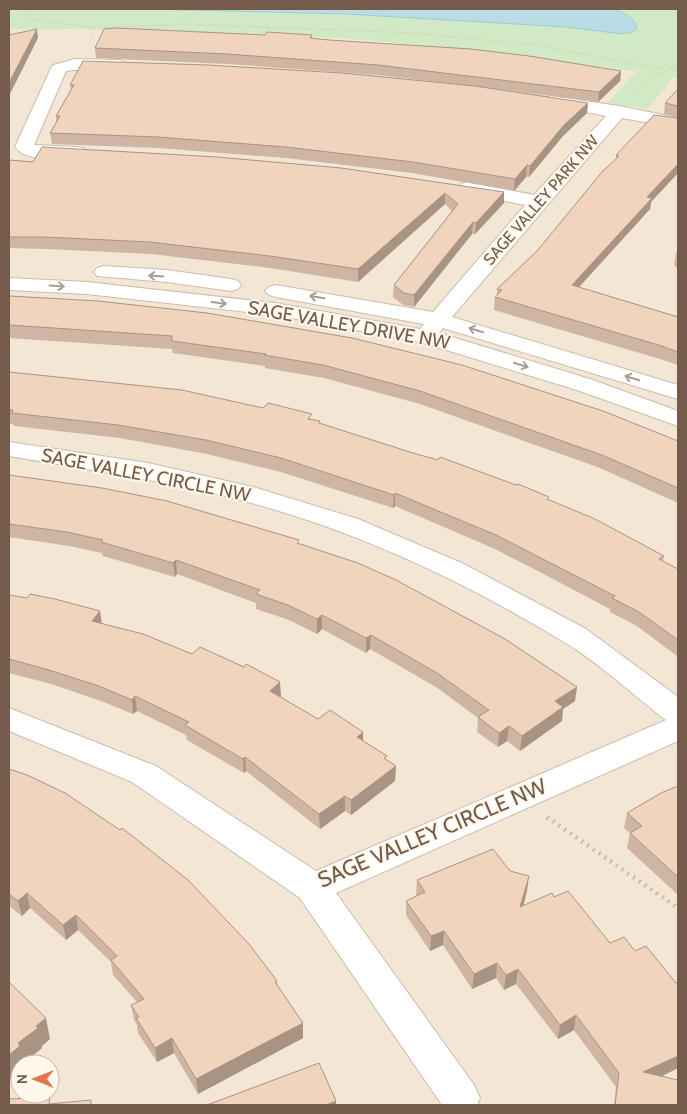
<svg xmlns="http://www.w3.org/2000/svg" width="687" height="1114" viewBox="0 0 687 1114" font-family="Cabin,sans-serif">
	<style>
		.residential { fill: #f3e6d4; fill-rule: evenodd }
		.green { fill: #d1e9c4 }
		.water { fill: #badde5; stroke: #a0ccd7 }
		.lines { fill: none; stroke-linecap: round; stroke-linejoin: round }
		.minor-casing { stroke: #cdbcac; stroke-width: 2 }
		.path-far1 { stroke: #d6b8a0; stroke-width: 2; stroke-dasharray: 0.5 2.5; stroke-linecap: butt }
		.path { stroke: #d6b8a0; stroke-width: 4.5; stroke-dasharray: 2 5; stroke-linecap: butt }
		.minor { fill: #fff; fill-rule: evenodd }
		.wall { fill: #cfb6a3 }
		.shaded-wall { fill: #a99484 }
		.building { fill: #f1d4bd; stroke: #a99484 }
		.oneway { stroke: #ac9d93 }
		.labels { text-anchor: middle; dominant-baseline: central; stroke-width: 4; stroke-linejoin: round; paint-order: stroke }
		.far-street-label { font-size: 16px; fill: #755b4b; stroke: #fff8ec }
		.street-label { font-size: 19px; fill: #755b4b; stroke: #fff8ec }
		.near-street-label { font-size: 22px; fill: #755b4b; stroke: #fff8ec }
	</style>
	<rect width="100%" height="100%" fill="#fcf4e5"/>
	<!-- residential -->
	<path class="residential" d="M 9,29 L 175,30 L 346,39 L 544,59 L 678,79 L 678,1105 L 9,1105 ZM 20,1064 L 50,1064 L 50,1094 L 20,1094 Z"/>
	<!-- green -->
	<path class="green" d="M 9,9 L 678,9 L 678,79 L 673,78 L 647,109 L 608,103 L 636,72 C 539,58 443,46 346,39 C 234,31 121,29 9,29 Z"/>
	<!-- water -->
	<path class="water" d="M 150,9 L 613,9 C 623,13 635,16 637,29 L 632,32 L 622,34 L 567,27 L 346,14 Z"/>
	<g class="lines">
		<!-- minor casing -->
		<g class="minor-casing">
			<g id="minor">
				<path d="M 75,59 L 120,60 L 128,65 C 122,74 79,68 66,71 L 34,145 L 77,147 L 83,148 L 86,152 L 83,156 L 77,157 C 60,157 26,163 15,147 L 51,68 L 53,65 Z"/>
				<path d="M 551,96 L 619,106 L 678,118 L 678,128 L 622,118 L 452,317 L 678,385 L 678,399 L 443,328 L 439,333 L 593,380 L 678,411 L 678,426 L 577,390 L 420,342 L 275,315 L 87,294 L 9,290 L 9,278 L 87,282 L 275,303 L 420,329 L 424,324 L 276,297 L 269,295 L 265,291 L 269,287 L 276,285 L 433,312 L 525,205 L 461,192 L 459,188 L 461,184 L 468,182 L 534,195 L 606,116 L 545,104 L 543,101 L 545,98 Z"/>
				<path d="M 104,266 L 167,270 L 231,279 L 238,281 L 241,285 L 238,289 L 231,291 L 167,282 L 97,276 L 94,272 L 97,268 Z"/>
				<path d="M 9,442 L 148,463 L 253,487 L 358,519 L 464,564 L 586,629 L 678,697 L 678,741 L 336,893 L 474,1085 L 480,1098 L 477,1105 L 442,1105 L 300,898 L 132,782 L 9,731 L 9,708 L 156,766 L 316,871 L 666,720 C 634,696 598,662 564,642 C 462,580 351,528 236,499 C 161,480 85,469 9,456 Z"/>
			</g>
		</g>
		<!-- path-far1 -->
		<g class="path-far1">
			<path d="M 33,9 L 26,16 L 30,19 L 96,28 L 186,24 L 413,33 L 534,45 L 663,69"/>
			<path d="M 89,44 L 96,28"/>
			<path d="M 669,67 L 678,70"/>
			<path d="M 635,95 L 654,76 L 678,65"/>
		</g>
		<!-- path -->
		<path class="path" d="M 547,817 L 678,908"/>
		<!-- minor -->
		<use href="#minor" class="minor"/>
	</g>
	<!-- wall -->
	<g class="wall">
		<path d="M 265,35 L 312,35 L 312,38 L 621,71 L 620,81 L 598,102 L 488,88 L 588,103 L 587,113 L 563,136 L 529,177 L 526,177 L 514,191 L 412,173 L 286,158 L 159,148 L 52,144 L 50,133 L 56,123 L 56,116 L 71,90 L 70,85 L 464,85 L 378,75 L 227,64 L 96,58 L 95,48 Z"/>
		<path d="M 678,89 L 678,117 L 664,114 L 665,103 Z"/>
		<path d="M 678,118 L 678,173 L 651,202 L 650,209 L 579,287 L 678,317 L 678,365 L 660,359 L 494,310 L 495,297 L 497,296 L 497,289 L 537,251 L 616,159 L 616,155 Z"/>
		<path d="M 9,160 L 504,192 L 504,203 L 475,234 L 472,234 L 414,307 L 403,305 L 393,297 L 394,285 L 452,211 L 445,204 L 358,282 L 270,268 L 151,254 L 46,249 L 9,248 Z"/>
		<path d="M 678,250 L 678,270 L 674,265 L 676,253 Z"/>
		<path d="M 9,296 L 678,441 L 678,503 L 600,468 L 420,404 L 324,378 L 265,368 L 265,366 L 173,353 L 172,349 L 9,338 Z"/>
		<path d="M 9,372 L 312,419 L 320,424 L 549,500 L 664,556 L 663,561 L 678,569 L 678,655 L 677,656 L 637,626 L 610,612 L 610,609 L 534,569 L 495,549 L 395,506 L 393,508 L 281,472 L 207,454 L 120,438 L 14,426 L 13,424 L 9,423 Z"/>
		<path d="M 9,475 L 299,544 L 575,701 L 563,709 L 562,721 L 520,751 L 507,741 L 498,747 L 477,732 L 478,718 L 436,687 L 370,649 L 366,653 L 322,629 L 317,634 L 289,620 L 256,609 L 256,603 L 177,574 L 175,577 L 103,556 L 102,553 L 69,546 L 9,537 Z"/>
		<path d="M 9,595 L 102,623 L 281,696 L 280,697 L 318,719 L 363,741 L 387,760 L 396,766 L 395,781 L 351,815 L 345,811 L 320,829 L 246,771 L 244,773 L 187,740 L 186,735 L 137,711 L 133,714 L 101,701 L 51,684 L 9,673 Z"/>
		<path d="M 9,769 L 277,981 L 277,985 L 303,1038 L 198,1094 L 174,1053 L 157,1062 L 138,1033 L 137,1025 L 134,1020 L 131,1005 L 137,1002 L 113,975 L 111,962 L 78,930 L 66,940 L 30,908 L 22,916 L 9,906 Z"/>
		<path d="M 678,786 L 678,895 L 627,848 L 630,833 L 624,828 L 627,813 Z"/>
		<path d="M 510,871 L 527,891 L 523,906 L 554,897 L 610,943 L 635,951 L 676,983 L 678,982 L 678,1068 L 662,1076 L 678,1105 L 614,1105 L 616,1087 L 574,1030 L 558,1039 L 516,984 L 504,990 L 496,978 L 472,989 L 443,945 L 430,951 L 406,915 L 406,901 L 417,896 L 416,895 L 417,880 Z"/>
	</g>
	<!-- shaded-wall -->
	<g class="shaded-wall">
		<path d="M 37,29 L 38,38 L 9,96 L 9,83 Z"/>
		<path d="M 621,71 L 620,81 L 598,102 L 599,92 Z"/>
		<path d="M 588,103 L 587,113 L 563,136 L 529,177 L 530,166 L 564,125 Z"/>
		<path d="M 678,164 L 678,173 L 651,202 L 650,209 L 570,297 L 572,285 L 647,197 Z"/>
		<path d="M 527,165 L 526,177 L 514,191 L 515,179 Z"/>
		<path d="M 504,192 L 504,203 L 475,234 L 476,223 Z"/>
		<path d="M 445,193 L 445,204 L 358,282 L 358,269 Z"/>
		<path d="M 473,222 L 472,234 L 414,307 L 414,295 Z"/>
		<path d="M 395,493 L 395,506 L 393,508 L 394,495 Z"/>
		<path d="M 176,560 L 177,574 L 175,577 L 173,563 Z"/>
		<path d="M 100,611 L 102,625 L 92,621 Z"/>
		<path d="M 322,615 L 322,629 L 317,634 L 317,619 Z"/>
		<path d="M 371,635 L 370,649 L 366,653 L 366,638 Z"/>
		<path d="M 280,682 L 281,696 L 271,705 L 270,691 Z"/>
		<path d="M 577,687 L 575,701 L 563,709 L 562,721 L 520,751 L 522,736 L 555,701 Z"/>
		<path d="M 135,696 L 137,711 L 133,714 L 132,700 Z"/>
		<path d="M 509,726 L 507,741 L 498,747 L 499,733 Z"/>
		<path d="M 363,732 L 363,747 L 357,737 Z"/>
		<path d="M 245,757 L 246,771 L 244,773 L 243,759 Z"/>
		<path d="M 396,766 L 395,781 L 351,815 L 351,800 Z"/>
		<path d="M 345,796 L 345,811 L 320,829 L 319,814 Z"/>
		<path d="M 529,876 L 527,891 L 519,922 L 520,907 Z"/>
		<path d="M 27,893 L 30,908 L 22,916 L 18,901 Z"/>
		<path d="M 76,915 L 78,930 L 66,940 L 63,925 Z"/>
		<path d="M 444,931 L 443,945 L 430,951 L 431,936 Z"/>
		<path d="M 497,963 L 496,978 L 472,989 L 474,974 Z"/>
		<path d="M 518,969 L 516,984 L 504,990 L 506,975 Z"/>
		<path d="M 576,1015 L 574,1030 L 558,1039 L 560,1025 Z"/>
		<path d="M 46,1018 L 50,1039 L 42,1046 L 42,1048 L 24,1063 L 24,1064 L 20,1064 L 20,1070 L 9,1080 L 9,1055 L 18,1043 L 36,1026 Z"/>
		<path d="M 303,1023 L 303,1038 L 198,1094 L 196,1079 Z"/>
		<path d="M 172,1038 L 174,1053 L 157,1062 L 155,1048 Z"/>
		<path d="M 678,1056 L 678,1068 L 640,1087 L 643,1072 Z"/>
		<path d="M 336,1101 L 336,1105 L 326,1105 Z"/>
	</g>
	<!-- building -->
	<g class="building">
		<path d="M 117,28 L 265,35 L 267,32 L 312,35 L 310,38 L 329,40 L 471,49 L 529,56 L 621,71 L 599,92 L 378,65 L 227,54 L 95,48 L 104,29 Z"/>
		<path d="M 37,29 L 9,83 L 9,35 Z"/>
		<path d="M 83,61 L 208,65 L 342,73 L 475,86 L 588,103 L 564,125 L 530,166 L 527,165 L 515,179 L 413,162 L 286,147 L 158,137 L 50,133 L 60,116 L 56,116 L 74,85 L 70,85 Z"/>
		<path d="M 678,89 L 678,106 L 665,103 Z"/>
		<path d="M 654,115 L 678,118 L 678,164 L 647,197 L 652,198 L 572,285 L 678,317 L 678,352 L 662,346 L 495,297 L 502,290 L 497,289 L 537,251 L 602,172 L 619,156 L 616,155 Z"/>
		<path d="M 42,147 L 217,157 L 341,168 L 504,192 L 476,223 L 473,222 L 414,295 L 404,293 L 394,285 L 458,204 L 445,193 L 358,269 L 270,256 L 150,242 L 45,237 L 9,237 L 9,160 L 33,162 Z"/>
		<path d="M 9,296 L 98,301 L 207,313 L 352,338 L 462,365 L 603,411 L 678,441 L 678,488 L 602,455 L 420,391 L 323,365 L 264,355 L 266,354 L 172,341 L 172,336 L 9,325 Z"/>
		<path d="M 9,372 L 182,390 L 263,408 L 268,403 L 312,414 L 308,419 L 320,421 L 319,423 L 413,453 L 438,460 L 440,457 L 516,485 L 518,484 L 549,497 L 547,499 L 595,519 L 664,556 L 659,559 L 678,569 L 678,640 L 639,612 L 612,598 L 615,596 L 496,535 L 395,493 L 394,495 L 281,458 L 206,440 L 118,425 L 12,413 L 13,410 L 9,410 Z"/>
		<path d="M 9,475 L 102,488 L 167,501 L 299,540 L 297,543 L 358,563 L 396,580 L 505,639 L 577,687 L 555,701 L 563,707 L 522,736 L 509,726 L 499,733 L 478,717 L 489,710 L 437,673 L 371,635 L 366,638 L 322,615 L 317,619 L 288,605 L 256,594 L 260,590 L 176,560 L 173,563 L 101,542 L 103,540 L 67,532 L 9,524 Z"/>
		<path d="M 30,594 L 55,599 L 100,611 L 92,621 L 143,634 L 192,654 L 200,647 L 244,667 L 246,664 L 280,682 L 270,691 L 318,719 L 330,710 L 363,732 L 357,737 L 387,756 L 384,758 L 396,766 L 351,800 L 345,796 L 319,814 L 245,757 L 243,759 L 185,725 L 189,722 L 135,696 L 132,700 L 99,686 L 49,670 L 9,659 L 9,595 L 27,598 Z"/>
		<path d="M 9,769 L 27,775 L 65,793 L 120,830 L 122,828 L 188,880 L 249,944 L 277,981 L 275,982 L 303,1023 L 196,1079 L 172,1038 L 155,1048 L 136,1018 L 139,1017 L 131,1005 L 144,999 L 111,960 L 117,956 L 76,915 L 63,925 L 27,893 L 18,901 L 9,894 Z"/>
		<path d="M 678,786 L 678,877 L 630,833 L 642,826 L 627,813 L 661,793 Z"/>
		<path d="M 493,849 L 510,871 L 529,876 L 520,907 L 552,893 L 554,897 L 568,891 L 610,943 L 624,937 L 635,951 L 646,946 L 676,983 L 678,982 L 678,1056 L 643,1072 L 678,1080 L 678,1105 L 615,1105 L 619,1073 L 576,1015 L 560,1025 L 518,969 L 506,975 L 497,963 L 474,974 L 444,931 L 431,936 L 406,901 L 425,892 L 417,880 Z"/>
		<path d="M 9,982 L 46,1018 L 36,1026 L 38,1028 L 18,1043 L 20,1046 L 9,1055 Z"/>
		<path d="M 319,1063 L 336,1101 L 326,1105 L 207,1105 Z"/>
		<path d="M 50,1097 L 49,1104 L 91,1100 L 91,1105 L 9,1105 L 9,1099 Z"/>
	</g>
	<!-- one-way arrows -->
	<defs><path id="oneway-shaft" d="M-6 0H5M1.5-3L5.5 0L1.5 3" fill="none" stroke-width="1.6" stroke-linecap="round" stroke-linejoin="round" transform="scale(1.25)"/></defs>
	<g class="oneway">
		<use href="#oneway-shaft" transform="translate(156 276) rotate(-176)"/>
		<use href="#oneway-shaft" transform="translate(57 286) rotate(4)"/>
		<use href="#oneway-shaft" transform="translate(317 297) rotate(-171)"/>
		<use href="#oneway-shaft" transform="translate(219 303) rotate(7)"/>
		<use href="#oneway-shaft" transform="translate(476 330) rotate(-163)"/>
		<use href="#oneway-shaft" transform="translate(521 365) rotate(18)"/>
		<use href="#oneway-shaft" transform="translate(632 378) rotate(-163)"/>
	</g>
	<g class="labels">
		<!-- far-street labels -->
		<g class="far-street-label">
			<text transform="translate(541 200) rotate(-49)">SAGE VALLEY PARK NW</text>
		</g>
		<!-- street labels -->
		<g class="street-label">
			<text transform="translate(349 325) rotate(10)">SAGE VALLEY DRIVE NW</text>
			<text transform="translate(146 475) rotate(11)">SAGE VALLEY CIRCLE NW</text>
		</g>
		<!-- near-street labels -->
		<g class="near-street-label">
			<text transform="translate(432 833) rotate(-23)">SAGE VALLEY CIRCLE NW</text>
		</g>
	</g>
	<!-- border -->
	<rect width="687" height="1114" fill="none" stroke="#755b4b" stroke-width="20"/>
	<!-- north arrow -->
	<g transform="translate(35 1079) rotate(270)"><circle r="24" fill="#fff8ec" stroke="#c8b9ac"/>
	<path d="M0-4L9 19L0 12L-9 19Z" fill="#e4754d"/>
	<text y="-8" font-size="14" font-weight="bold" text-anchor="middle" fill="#755b4b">N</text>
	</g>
</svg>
